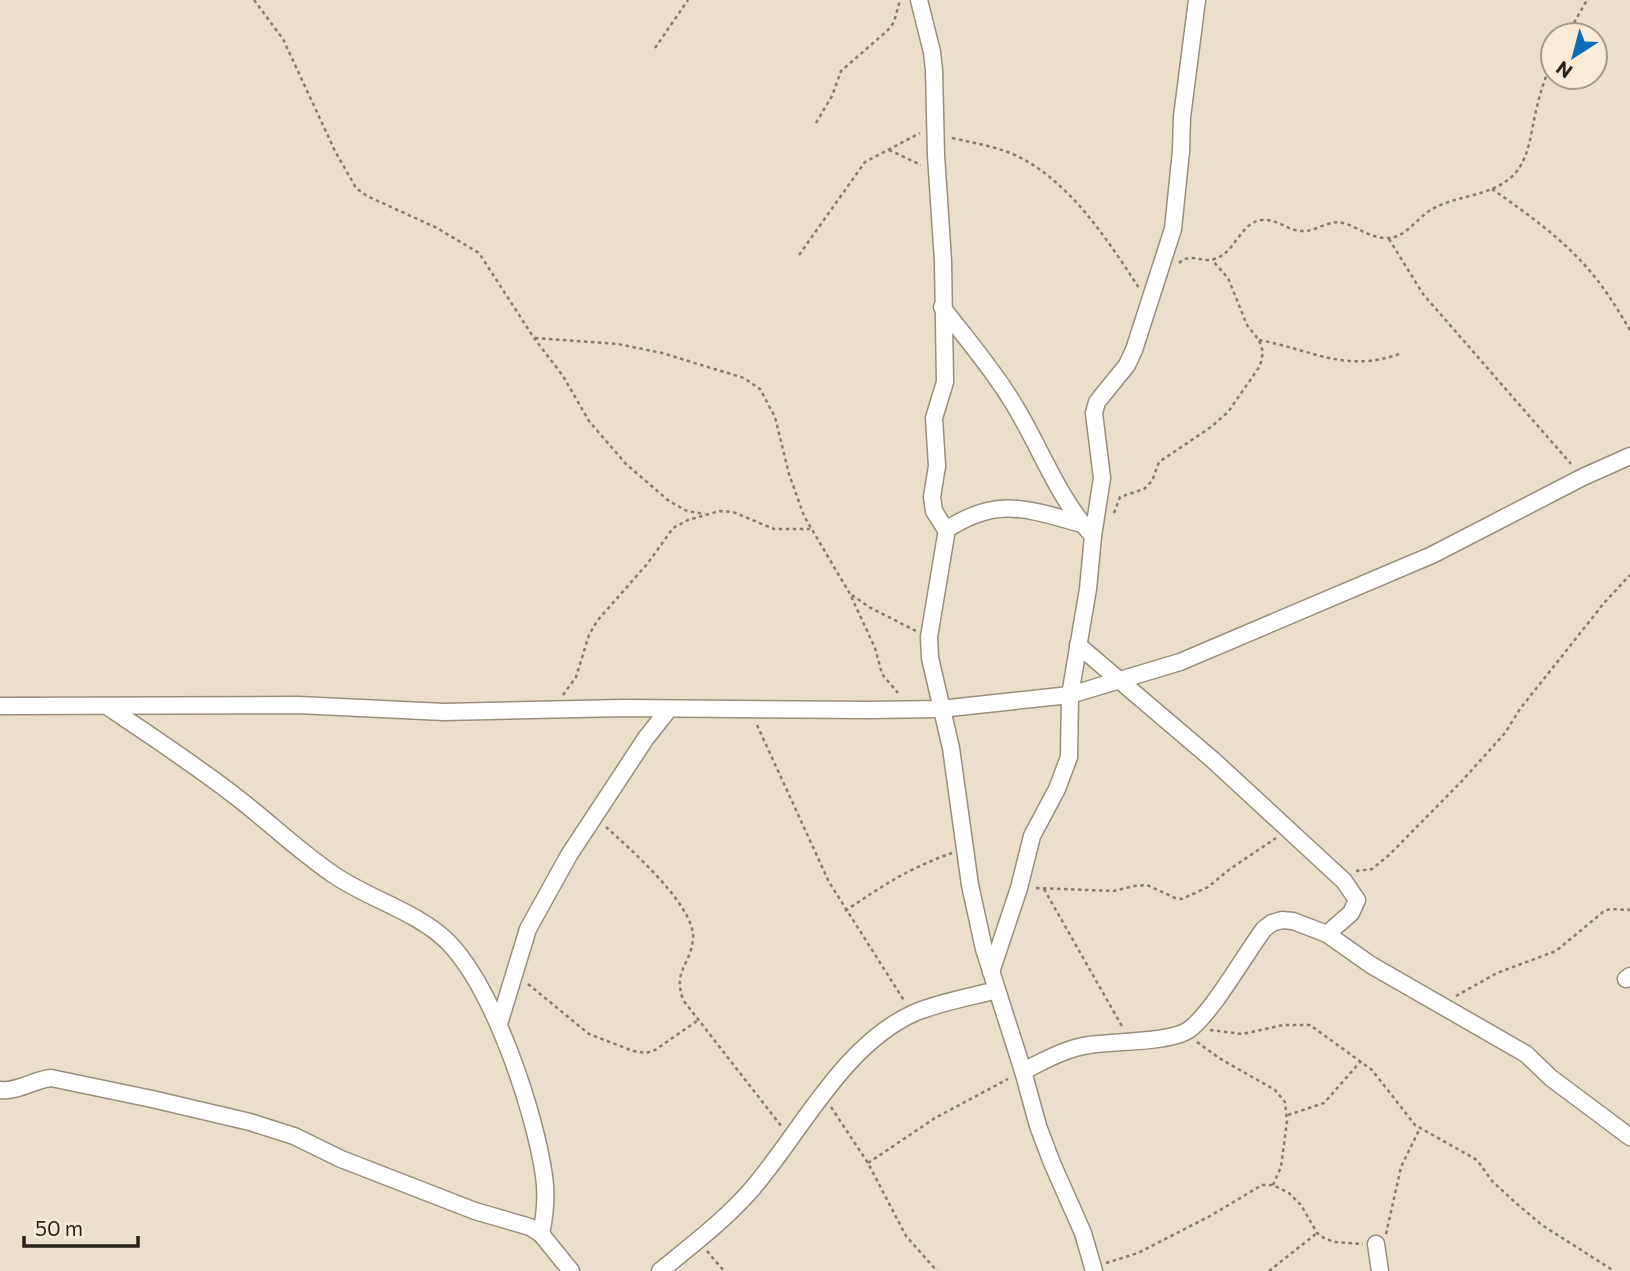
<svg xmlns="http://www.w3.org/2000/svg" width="1630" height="1271" viewBox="0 0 1630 1271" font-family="Commissioner,sans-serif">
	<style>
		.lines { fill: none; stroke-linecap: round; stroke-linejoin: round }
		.minor-casing { stroke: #998d7b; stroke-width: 19 }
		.path { stroke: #847b6e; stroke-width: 2.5; stroke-dasharray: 3.5 3.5; stroke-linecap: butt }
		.minor { stroke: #fff; stroke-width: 16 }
	</style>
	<rect width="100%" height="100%" fill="#ebdecb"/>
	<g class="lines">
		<!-- minor casing -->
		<g class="minor-casing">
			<g id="minor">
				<path d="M 919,0 L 932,52 L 934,70 L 936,155 L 943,261 L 945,382 L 934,418 L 937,466 L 932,497 L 934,511 L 946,530 L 946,535 L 929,637 L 930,658 L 951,748 L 970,885 L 984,949 L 1023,1071 L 1038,1126 L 1052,1163 L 1083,1233 L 1094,1271"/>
				<path d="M 942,307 C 965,337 990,366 1010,398 C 1039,443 1056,496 1093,536"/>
				<path d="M 946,530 C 997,496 1027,509 1082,524"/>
				<path d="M 1078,645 L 1213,760 L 1344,881 L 1357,900 L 1351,913 L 1327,934"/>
				<path d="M 0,706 L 298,705 L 444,712 L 623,708 L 868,710 L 940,709 L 1070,695 L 1180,662 L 1432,555 L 1583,477 L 1630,456"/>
				<path d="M 108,707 C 152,737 197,766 239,799 C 271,824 300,852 334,875 C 371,900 418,912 448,942 C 494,989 535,1112 544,1176 C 547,1196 545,1215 541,1234"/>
				<path d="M 991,972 L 1019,888 L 1032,836 L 1057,789 L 1069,757 L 1070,695 L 1088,589 L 1093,536 L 1102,478 L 1094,413 L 1097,402 L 1127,365 L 1134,350 L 1173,229 L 1181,151 L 1182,117 L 1197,0"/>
				<path d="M 1626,979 L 1630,976"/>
				<path d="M 499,1024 L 528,929 L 569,855 L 646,738 L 669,709"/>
				<path d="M 1023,1071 C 1044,1061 1066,1048 1089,1045 C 1113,1041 1172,1043 1190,1029 C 1213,1011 1244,956 1264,929 L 1272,923 L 1282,920 L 1293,921 L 1327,934 L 1371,965 L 1526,1054 L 1551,1078 L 1630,1137"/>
				<path d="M 0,1090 C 18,1092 33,1080 51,1078 L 152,1099 L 250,1122 L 294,1136 L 341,1159 L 475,1211 L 530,1227 L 541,1234 L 571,1271"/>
				<path d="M 1376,1244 L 1380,1271"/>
				<path d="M 660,1271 C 692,1245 725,1220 752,1189 C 801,1132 843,1045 914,1013 C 940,1002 970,997 997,990"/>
			</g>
		</g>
		<!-- path -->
		<g class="path">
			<path d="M 254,0 L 283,39 L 335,151 L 356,188 L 367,196 L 437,228 L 479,253 L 534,338 L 563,376 L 589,421 L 607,442 L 626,464 L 669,501 L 687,511 L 705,514"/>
			<path d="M 1567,35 L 1587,0"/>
			<path d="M 655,48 L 688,0"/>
			<path d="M 816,123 L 832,96 L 841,71 L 887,31 L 894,22 L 900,0"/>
			<path d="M 952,138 C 974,143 994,146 1015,155 C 1069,180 1107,239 1139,288"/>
			<path d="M 889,150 L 921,165"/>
			<path d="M 1492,189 C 1529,215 1566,241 1594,276 C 1608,293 1619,312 1630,330"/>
			<path d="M 1389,239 L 1423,294 L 1571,464"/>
			<path d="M 799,255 L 865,162 L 920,133"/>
			<path d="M 1179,263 C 1191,252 1201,263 1214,259 C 1235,254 1240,222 1262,220 C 1276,218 1288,231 1302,231 C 1316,232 1329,219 1343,223 C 1358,227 1371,239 1388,238 C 1407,238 1419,214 1436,207 C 1462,194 1497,196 1517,171 C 1530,154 1531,131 1536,111 C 1540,93 1545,77 1553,60"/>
			<path d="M 535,338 L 618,344 L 662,353 L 744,378 L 760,389 L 775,417 L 789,474 L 804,516 L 850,594 L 875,648 L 882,674 L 898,693"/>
			<path d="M 1259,340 C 1313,350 1346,374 1402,353"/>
			<path d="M 1114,513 L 1120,497 L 1144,489 L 1152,481 L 1159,462 L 1211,427 L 1228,412 L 1260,366 L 1263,352 L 1259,340 L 1247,325 L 1228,278 L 1212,260"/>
			<path d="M 852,595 L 869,607 L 916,631"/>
			<path d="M 563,695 L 576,677 L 589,635 L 597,621 L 648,563 L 673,528 L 688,520 L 720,511 L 733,512 L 774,529 L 810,529"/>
			<path d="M 757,725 L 829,882 L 905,1002"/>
			<path d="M 606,827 C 629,848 696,906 693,939 C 690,967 673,969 683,1000 L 782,1127"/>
			<path d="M 1356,871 L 1372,869 L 1389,855 L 1461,782 L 1505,733 L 1520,709 L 1604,603 L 1630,575"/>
			<path d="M 1036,888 L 1114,891 L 1134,886 L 1147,885 L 1175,898 L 1182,899 L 1208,887 L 1230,869 L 1276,838"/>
			<path d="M 1044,889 L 1123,1028"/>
			<path d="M 845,911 C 882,886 909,868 952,853"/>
			<path d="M 528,984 L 589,1034 L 633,1051 L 646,1053 L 655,1050 L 697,1021"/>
			<path d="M 1456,996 L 1497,973 L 1556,951 L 1603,912 L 1610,909 L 1630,910"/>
			<path d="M 1210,1030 L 1242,1034 L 1283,1025 L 1310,1025 L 1372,1070 L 1415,1125 L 1477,1160 L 1492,1181 L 1517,1204 L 1542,1225 L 1614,1271"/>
			<path d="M 1197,1042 L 1219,1058 L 1275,1090 L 1285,1102 L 1287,1121 L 1281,1167 L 1273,1185"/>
			<path d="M 831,1107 L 868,1163 L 906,1236 L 937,1271"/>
			<path d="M 1288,1115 L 1324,1103 L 1361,1061"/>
			<path d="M 868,1163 L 935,1118 L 1008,1079"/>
			<path d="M 1386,1234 L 1401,1167 L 1420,1128"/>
			<path d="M 707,1251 L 724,1271"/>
			<path d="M 1106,1263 L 1138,1253 L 1210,1216 L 1262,1185 L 1273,1185 L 1289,1193 L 1301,1205 L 1317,1233 L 1324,1238 L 1334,1242 L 1363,1244"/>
			<path d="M 1269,1271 L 1317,1233"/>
		</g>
		<!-- minor -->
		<use href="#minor" class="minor"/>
	</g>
	<!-- north arrow -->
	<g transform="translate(1574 56) rotate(216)"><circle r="33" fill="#f9ebd8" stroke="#a59b8c" stroke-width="2"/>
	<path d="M0-5L12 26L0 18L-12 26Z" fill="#0c6bb8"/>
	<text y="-10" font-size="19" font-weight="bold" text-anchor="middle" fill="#27221b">N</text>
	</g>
	<!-- scale -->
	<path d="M24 1236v10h114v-10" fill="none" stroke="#27221b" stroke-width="3.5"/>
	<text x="35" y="1236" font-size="21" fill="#27221b" stroke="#f9ebd8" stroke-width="5" paint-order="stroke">50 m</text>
</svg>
